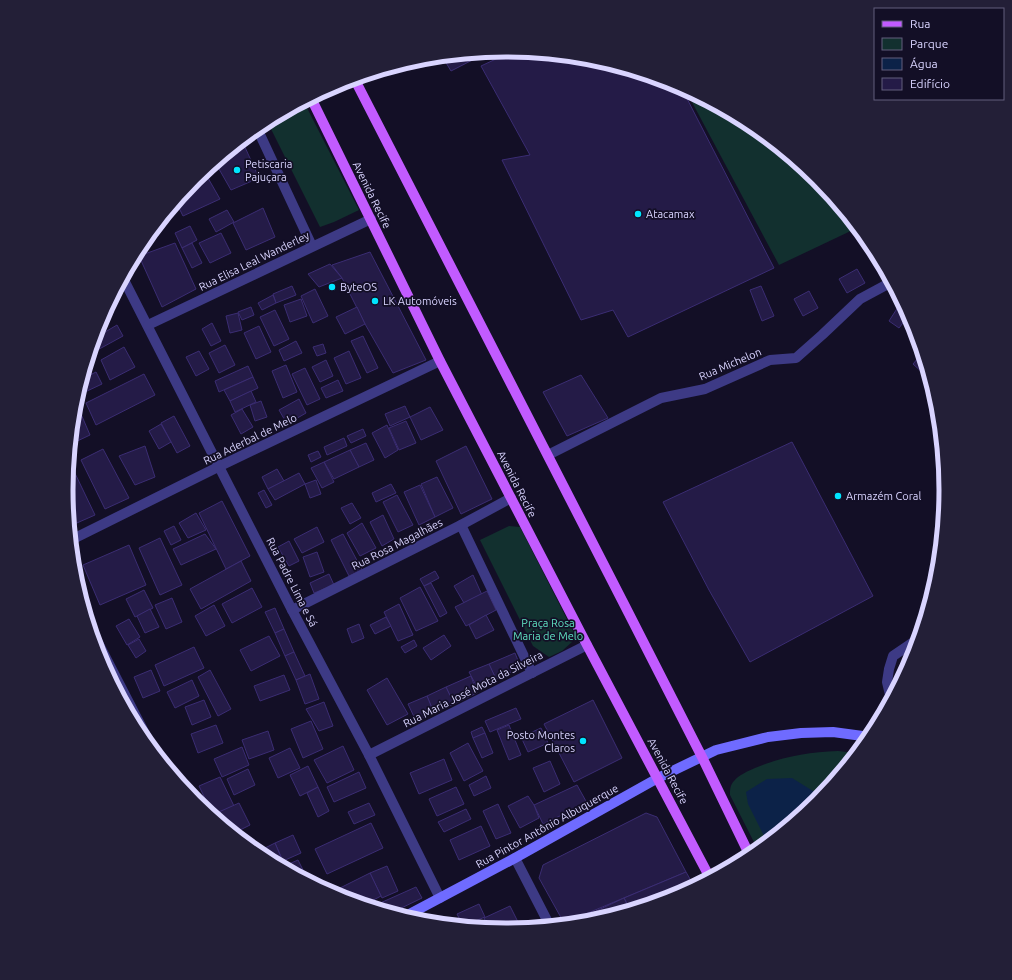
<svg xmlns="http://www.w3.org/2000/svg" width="1012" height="980" viewBox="0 0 1012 980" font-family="Ubuntu,sans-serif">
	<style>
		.green { fill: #12302f }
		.water { fill: #0c2248 }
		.building { fill: #241b47; stroke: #3b2d73 }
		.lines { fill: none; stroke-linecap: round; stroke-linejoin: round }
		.minor { stroke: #3d3a85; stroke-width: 10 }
		.secondary { stroke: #6f6bff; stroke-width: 10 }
		.primary { stroke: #c25bff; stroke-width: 10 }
		.poi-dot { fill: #00e5ff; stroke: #130f26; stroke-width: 1.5 }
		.labels { text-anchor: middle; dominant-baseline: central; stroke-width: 3.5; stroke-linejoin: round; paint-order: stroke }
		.poi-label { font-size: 11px; fill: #d9d4ff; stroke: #130f26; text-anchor: start }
		.street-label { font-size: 11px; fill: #d9d4ff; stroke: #130f26 }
		.park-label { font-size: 11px; fill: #5fe0c0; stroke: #130f26 }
		.rim { fill: none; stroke: #d9d4ff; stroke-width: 5 }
	</style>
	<rect width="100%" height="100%" fill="#130f26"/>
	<!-- green -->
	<g class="green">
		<path d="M 685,89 L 751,124 L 817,179 L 857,228 L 779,265 Z"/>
		<path d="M 304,102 L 359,210 L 334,222 L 320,227 L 267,121 Z"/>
		<path d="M 509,526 L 520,527 L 573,631 L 572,642 L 562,651 L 549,657 L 533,646 L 480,540 Z"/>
		<path d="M 838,751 L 856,753 L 817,801 L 758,850 L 730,795 C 730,790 730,785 734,781 C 739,775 748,771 755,768 C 782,757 808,752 838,751 Z"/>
	</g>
	<!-- water -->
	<path class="water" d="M 792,778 L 821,796 L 817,801 L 767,842 L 748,804 L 746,792 L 767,779 Z"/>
	<!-- building -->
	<g class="building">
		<path d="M 513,51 L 592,59 L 675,84 L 681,87 L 774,268 L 628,337 L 613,310 L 581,320 L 502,160 L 530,155 L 481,66 Z"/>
		<path d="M 488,52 L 451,71 L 442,56 Z"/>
		<path d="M 244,145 L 259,178 L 231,190 L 215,162 L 227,152 Z"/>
		<path d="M 204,171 L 220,199 L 183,216 L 176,202 L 195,179 Z"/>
		<path d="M 263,208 L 275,237 L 246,250 L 233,223 Z"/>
		<path d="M 227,210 L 234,222 L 216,232 L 209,219 Z"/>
		<path d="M 190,226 L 197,240 L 182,248 L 175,233 Z"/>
		<path d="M 221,233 L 231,253 L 210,263 L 199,243 Z"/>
		<path d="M 175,243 L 196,289 L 162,307 L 139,256 Z"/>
		<path d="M 192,243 L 202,263 L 192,268 L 182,248 Z"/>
		<path d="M 370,252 L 426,360 L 393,373 L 365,324 L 342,278 L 332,265 Z"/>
		<path d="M 330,264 L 342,278 L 319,287 L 308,274 Z"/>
		<path d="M 857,269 L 865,283 L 847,293 L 839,279 Z"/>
		<path d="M 292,286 L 296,295 L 276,303 L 273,294 Z"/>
		<path d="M 761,286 L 774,316 L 762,321 L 750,290 Z"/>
		<path d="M 315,289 L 328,316 L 313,323 L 301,296 Z"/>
		<path d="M 809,291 L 818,308 L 803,316 L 794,299 Z"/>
		<path d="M 273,295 L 276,303 L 262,310 L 258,303 Z"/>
		<path d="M 301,299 L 307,316 L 290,322 L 284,305 Z"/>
		<path d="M 900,304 L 905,307 L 909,315 L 899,328 L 889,321 Z"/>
		<path d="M 251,307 L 254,315 L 242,320 L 238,312 Z"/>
		<path d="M 357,307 L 365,324 L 345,334 L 336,317 Z"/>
		<path d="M 275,310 L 289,339 L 274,346 L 260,317 Z"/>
		<path d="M 238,313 L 242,330 L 230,333 L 226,316 Z"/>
		<path d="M 212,323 L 221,341 L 211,346 L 202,329 Z"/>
		<path d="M 117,325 L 123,336 L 92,353 L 91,350 L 95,338 Z"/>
		<path d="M 259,326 L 271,352 L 256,359 L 244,333 Z"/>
		<path d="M 363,336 L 378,368 L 367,373 L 351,341 Z"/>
		<path d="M 296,341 L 302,353 L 284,361 L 279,350 Z"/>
		<path d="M 323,344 L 326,353 L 317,356 L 313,347 Z"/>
		<path d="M 225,345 L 235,365 L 219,373 L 209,353 Z"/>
		<path d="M 124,347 L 135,367 L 110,380 L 101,360 Z"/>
		<path d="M 199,351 L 209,369 L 196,376 L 186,357 Z"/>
		<path d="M 349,351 L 361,378 L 346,384 L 334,358 Z"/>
		<path d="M 919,357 L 925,363 L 927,370 L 923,373 L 913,364 Z"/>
		<path d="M 326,360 L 333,376 L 320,382 L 312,367 Z"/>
		<path d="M 286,365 L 297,392 L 283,398 L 272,371 Z"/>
		<path d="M 248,366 L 253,377 L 219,392 L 215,381 Z"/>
		<path d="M 305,368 L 320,399 L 307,405 L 292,374 Z"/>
		<path d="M 96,372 L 102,384 L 85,392 L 81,383 L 82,379 Z"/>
		<path d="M 144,374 L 155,395 L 96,425 L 86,403 Z"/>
		<path d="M 581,375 L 608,418 L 567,436 L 543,392 Z"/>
		<path d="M 253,377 L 258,388 L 230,401 L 224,390 Z"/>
		<path d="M 338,380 L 343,391 L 326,398 L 321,388 Z"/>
		<path d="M 251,391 L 256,402 L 235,412 L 230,401 Z"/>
		<path d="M 299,399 L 306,413 L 287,424 L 279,410 Z"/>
		<path d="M 261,401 L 267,417 L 255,421 L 250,405 Z"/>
		<path d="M 405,406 L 410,417 L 390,426 L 385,414 Z"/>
		<path d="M 430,407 L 443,430 L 421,440 L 410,417 Z"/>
		<path d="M 242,409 L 253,427 L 241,434 L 231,415 Z"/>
		<path d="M 81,414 L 90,435 L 71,444 L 73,417 Z"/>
		<path d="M 174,416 L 190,446 L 177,453 L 161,423 Z"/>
		<path d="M 406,421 L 416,443 L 399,450 L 389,428 Z"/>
		<path d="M 161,424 L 171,442 L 159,449 L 149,431 Z"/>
		<path d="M 387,425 L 398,450 L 385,458 L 372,433 Z"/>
		<path d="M 363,429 L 366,436 L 351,443 L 347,436 Z"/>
		<path d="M 344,438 L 347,446 L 327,455 L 324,447 Z"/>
		<path d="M 792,442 L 873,596 L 750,662 L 709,590 L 663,502 Z"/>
		<path d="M 366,443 L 374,460 L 359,467 L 350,450 Z"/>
		<path d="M 145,446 L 155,477 L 135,485 L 119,456 Z"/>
		<path d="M 466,446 L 492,499 L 461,514 L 436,461 Z"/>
		<path d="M 103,449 L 129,498 L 105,509 L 81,460 Z"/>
		<path d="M 350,450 L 359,467 L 334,479 L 324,462 Z"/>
		<path d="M 318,451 L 321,457 L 311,462 L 308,455 Z"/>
		<path d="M 324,462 L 334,482 L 322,488 L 311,468 Z"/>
		<path d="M 71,465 L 95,515 L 70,526 L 66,490 L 68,466 Z"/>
		<path d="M 277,469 L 284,481 L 268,489 L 262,477 Z"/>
		<path d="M 299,473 L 305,484 L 275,500 L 268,489 Z"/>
		<path d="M 437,477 L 453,508 L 435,517 L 421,484 Z"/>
		<path d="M 316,480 L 321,494 L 310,498 L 305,484 Z"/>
		<path d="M 391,484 L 396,493 L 376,502 L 372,493 Z"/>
		<path d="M 420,485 L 435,517 L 419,525 L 404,492 Z"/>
		<path d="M 264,490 L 272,505 L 266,508 L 258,493 Z"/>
		<path d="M 397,495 L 413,525 L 398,532 L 383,502 Z"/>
		<path d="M 222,501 L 250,556 L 226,569 L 199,513 Z"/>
		<path d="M 352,503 L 361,518 L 350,524 L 341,508 Z"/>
		<path d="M 196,513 L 206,530 L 188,538 L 179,523 Z"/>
		<path d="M 383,515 L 394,539 L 382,546 L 370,522 Z"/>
		<path d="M 362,523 L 376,548 L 360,556 L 347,533 Z"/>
		<path d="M 174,526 L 181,540 L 171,545 L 164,531 Z"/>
		<path d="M 317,527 L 324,542 L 302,553 L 294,539 Z"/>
		<path d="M 205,534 L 216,549 L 181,565 L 173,549 Z"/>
		<path d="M 343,534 L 362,570 L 349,576 L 331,540 Z"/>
		<path d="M 160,538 L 182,585 L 160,595 L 139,548 Z"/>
		<path d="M 289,541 L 299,561 L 289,566 L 278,547 Z"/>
		<path d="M 129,545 L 146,585 L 100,605 L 83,565 Z"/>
		<path d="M 317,552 L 324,572 L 310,577 L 303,557 Z"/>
		<path d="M 241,561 L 251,581 L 201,609 L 190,589 Z"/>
		<path d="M 435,571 L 439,578 L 424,586 L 420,579 Z"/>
		<path d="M 329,574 L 334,585 L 314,593 L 310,583 Z"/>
		<path d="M 473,575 L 482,595 L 464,603 L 454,586 Z"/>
		<path d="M 431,583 L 447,613 L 440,617 L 424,586 Z"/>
		<path d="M 420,587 L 438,621 L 416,631 L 400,598 Z"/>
		<path d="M 252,588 L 262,607 L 232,623 L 222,604 Z"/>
		<path d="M 144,590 L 153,608 L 135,617 L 126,599 Z"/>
		<path d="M 487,591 L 496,610 L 466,626 L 455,607 Z"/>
		<path d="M 172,598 L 182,622 L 166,629 L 155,605 Z"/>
		<path d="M 399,604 L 413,635 L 398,641 L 384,612 Z"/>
		<path d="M 214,605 L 225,626 L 206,636 L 195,616 Z"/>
		<path d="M 275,608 L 284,629 L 275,633 L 265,612 Z"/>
		<path d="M 150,609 L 159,627 L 145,633 L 137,616 Z"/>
		<path d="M 486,615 L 494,630 L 476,639 L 469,625 Z"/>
		<path d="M 386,617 L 391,626 L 375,634 L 370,625 Z"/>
		<path d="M 129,619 L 140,637 L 127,645 L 116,626 Z"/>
		<path d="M 359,624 L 364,638 L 352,643 L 347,629 Z"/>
		<path d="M 284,629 L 294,652 L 285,656 L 275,633 Z"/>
		<path d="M 444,635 L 451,646 L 431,660 L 423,648 Z"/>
		<path d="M 269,636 L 280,656 L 251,671 L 240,650 Z"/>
		<path d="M 139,639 L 146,651 L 136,658 L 128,645 Z"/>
		<path d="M 414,640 L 417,646 L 405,653 L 401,647 Z"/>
		<path d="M 194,647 L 204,668 L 164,686 L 155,665 Z"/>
		<path d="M 294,652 L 305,676 L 296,680 L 285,656 Z"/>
		<path d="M 515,653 L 521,668 L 496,679 L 489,664 Z"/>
		<path d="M 489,664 L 496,679 L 477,687 L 469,672 Z"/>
		<path d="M 151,670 L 160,691 L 143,698 L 134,677 Z"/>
		<path d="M 210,670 L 231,709 L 218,716 L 198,677 Z"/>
		<path d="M 310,674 L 319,699 L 305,704 L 296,680 Z"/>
		<path d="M 284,675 L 290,690 L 260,701 L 254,686 Z"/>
		<path d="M 471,676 L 477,693 L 454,704 L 446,687 Z"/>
		<path d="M 387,678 L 408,714 L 387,725 L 367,690 Z"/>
		<path d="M 192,680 L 199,696 L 175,708 L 167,692 Z"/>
		<path d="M 446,687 L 454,704 L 434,713 L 427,696 Z"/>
		<path d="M 427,696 L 434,713 L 416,721 L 408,704 Z"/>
		<path d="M 204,700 L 211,717 L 192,725 L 185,707 Z"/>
		<path d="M 593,700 L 622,758 L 574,782 L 544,724 Z"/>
		<path d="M 324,702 L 333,726 L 319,731 L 306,709 Z"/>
		<path d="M 516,708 L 521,719 L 490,732 L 485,721 Z"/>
		<path d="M 311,721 L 323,749 L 303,758 L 291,729 Z"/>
		<path d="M 216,725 L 223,743 L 198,753 L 191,734 Z"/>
		<path d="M 509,725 L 521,755 L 509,760 L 497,730 Z"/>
		<path d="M 482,727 L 485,733 L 473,738 L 471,732 Z"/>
		<path d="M 541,728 L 548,743 L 528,752 L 521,737 Z"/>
		<path d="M 268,731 L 274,750 L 249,759 L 242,740 Z"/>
		<path d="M 485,733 L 493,753 L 482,758 L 473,738 Z"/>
		<path d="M 468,743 L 483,771 L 464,781 L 450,753 Z"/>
		<path d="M 343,746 L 354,770 L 327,783 L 314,760 Z"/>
		<path d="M 242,747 L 249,765 L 222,777 L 214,759 Z"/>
		<path d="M 290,748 L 300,768 L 278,778 L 269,758 Z"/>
		<path d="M 444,759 L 452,780 L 419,794 L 410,773 Z"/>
		<path d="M 550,761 L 560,784 L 544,792 L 533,768 Z"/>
		<path d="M 308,766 L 318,787 L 300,796 L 290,775 Z"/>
		<path d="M 248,769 L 255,785 L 234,795 L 227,779 Z"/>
		<path d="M 359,772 L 366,788 L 334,802 L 327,787 Z"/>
		<path d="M 486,776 L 491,788 L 474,796 L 469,785 Z"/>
		<path d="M 220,777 L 234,806 L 213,815 L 199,786 Z"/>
		<path d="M 577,785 L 587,803 L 543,824 L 534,805 Z"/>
		<path d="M 318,787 L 329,811 L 318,817 L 307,793 Z"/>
		<path d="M 456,787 L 464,804 L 437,816 L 429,799 Z"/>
		<path d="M 528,796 L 534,805 L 539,818 L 520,828 L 508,806 Z"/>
		<path d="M 239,803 L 250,825 L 234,833 L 212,815 Z"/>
		<path d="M 369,803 L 375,815 L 354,824 L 348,812 Z"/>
		<path d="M 498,804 L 511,833 L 496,839 L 483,811 Z"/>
		<path d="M 466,809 L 471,819 L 444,832 L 438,822 Z"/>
		<path d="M 646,813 L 657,817 L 686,872 L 564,923 L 539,878 L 543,865 Z"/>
		<path d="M 371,823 L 383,848 L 327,874 L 315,849 Z"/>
		<path d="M 481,826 L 490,846 L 459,860 L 450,840 Z"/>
		<path d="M 293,835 L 301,853 L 283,861 L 275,843 Z"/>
		<path d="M 275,843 L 283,862 L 278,864 L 257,852 Z"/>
		<path d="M 298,860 L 308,880 L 282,867 Z"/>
		<path d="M 387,866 L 398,891 L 382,898 L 370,873 Z"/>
		<path d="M 686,872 L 694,886 L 674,897 L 630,910 L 624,898 Z"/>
		<path d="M 370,873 L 381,896 L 364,905 L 345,899 L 340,888 Z"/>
		<path d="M 416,887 L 422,898 L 391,913 L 381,910 L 378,904 Z"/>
		<path d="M 624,898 L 630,910 L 592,922 L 568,924 Z"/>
		<path d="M 479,904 L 485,917 L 463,926 L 457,914 Z"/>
		<path d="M 510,906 L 519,924 L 507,930 L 489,928 L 484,918 Z"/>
	</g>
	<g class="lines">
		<!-- minor -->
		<g class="minor">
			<path d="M 257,128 L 312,246"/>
			<path d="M 123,278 L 292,610 L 369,755 L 440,898"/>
			<path d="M 148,325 L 371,219"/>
			<path d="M 548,455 L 661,398 L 705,389 L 770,360 L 796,358 L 822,335 L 860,299 L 886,285"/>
			<path d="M 461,525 L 532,673"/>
			<path d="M 71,540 L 220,466 L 440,361"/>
			<path d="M 292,610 L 461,525 L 511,498"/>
			<path d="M 89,625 L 155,753"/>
			<path d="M 891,699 L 887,682 L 889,669 L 893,656 L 918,639"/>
			<path d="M 369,755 L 587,645"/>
			<path d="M 515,858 L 550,926"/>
		</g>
		<!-- secondary -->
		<path class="secondary" d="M 404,917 L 515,858 L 658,778 L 716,750 L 768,737 L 801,733 L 833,732 L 870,737"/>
		<!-- primary -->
		<g class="primary">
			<path d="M 354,78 L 625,606 L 702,757 L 750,856"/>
			<path d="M 311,98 L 440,361 L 587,645 L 710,878"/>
		</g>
	</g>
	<!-- markers -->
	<g class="poi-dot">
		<circle cx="237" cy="170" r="4"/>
		<circle cx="638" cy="214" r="4"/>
		<circle cx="332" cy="287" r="4"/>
		<circle cx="375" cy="301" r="4"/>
		<circle cx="838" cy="496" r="4"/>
		<circle cx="583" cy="741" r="4"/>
	</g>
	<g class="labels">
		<!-- poi labels -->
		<g class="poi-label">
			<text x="245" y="164">Petiscaria<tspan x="245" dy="13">Pajuçara</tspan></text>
			<text x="646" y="214">Atacamax</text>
			<text x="340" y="287">ByteOS</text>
			<text x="383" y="301">LK Automóveis</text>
			<text x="846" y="496">Armazém Coral</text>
			<text x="575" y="735" text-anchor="end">Posto Montes<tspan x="575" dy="13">Claros</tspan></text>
		</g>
		<!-- street labels -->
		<g class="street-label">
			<text transform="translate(372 195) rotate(64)">Avenida Recife</text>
			<text transform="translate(254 261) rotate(-26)">Rua Elisa Leal Wanderley</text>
			<text transform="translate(730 364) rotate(-23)">Rua Michelon</text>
			<text transform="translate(250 439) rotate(-26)">Rua Aderbal de Melo</text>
			<text transform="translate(517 484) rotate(63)">Avenida Recife</text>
			<text transform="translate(397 544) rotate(-27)">Rua Rosa Magalhães</text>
			<text transform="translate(292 582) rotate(63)">Rua Padre Lima e Sá</text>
			<text transform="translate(473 689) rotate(-27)">Rua Maria José Mota da Silveira</text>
			<text transform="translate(668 771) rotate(62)">Avenida Recife</text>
			<text transform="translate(547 826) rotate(-29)">Rua Pintor Antônio Albuquerque</text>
		</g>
		<!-- park labels -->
		<g class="park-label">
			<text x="548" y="623">Praça Rosa<tspan x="548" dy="13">Maria de Melo</tspan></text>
		</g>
	</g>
	<!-- crop -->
	<path d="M0 0H1012V980H0ZM73 490a433 433 0 1 1 866 0a433 433 0 1 1-866 0Z" fill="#231f37" fill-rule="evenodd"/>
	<path class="rim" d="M73 490a433 433 0 1 1 866 0a433 433 0 1 1-866 0Z"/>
	<!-- legend -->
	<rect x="874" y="8" width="130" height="92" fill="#130f26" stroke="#625e7d"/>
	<rect x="882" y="21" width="20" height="6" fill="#c25bff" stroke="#625e7d"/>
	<text x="910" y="28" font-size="12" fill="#d9d4ff">Rua</text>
	<rect x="882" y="38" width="20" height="12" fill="#12302f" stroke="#625e7d"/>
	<text x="910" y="48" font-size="12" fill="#d9d4ff">Parque</text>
	<rect x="882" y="58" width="20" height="12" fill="#0c2248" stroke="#625e7d"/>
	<text x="910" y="68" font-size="12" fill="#d9d4ff">Água</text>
	<rect x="882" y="78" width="20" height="12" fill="#241b47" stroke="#625e7d"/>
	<text x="910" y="88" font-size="12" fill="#d9d4ff">Edifício</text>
</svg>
